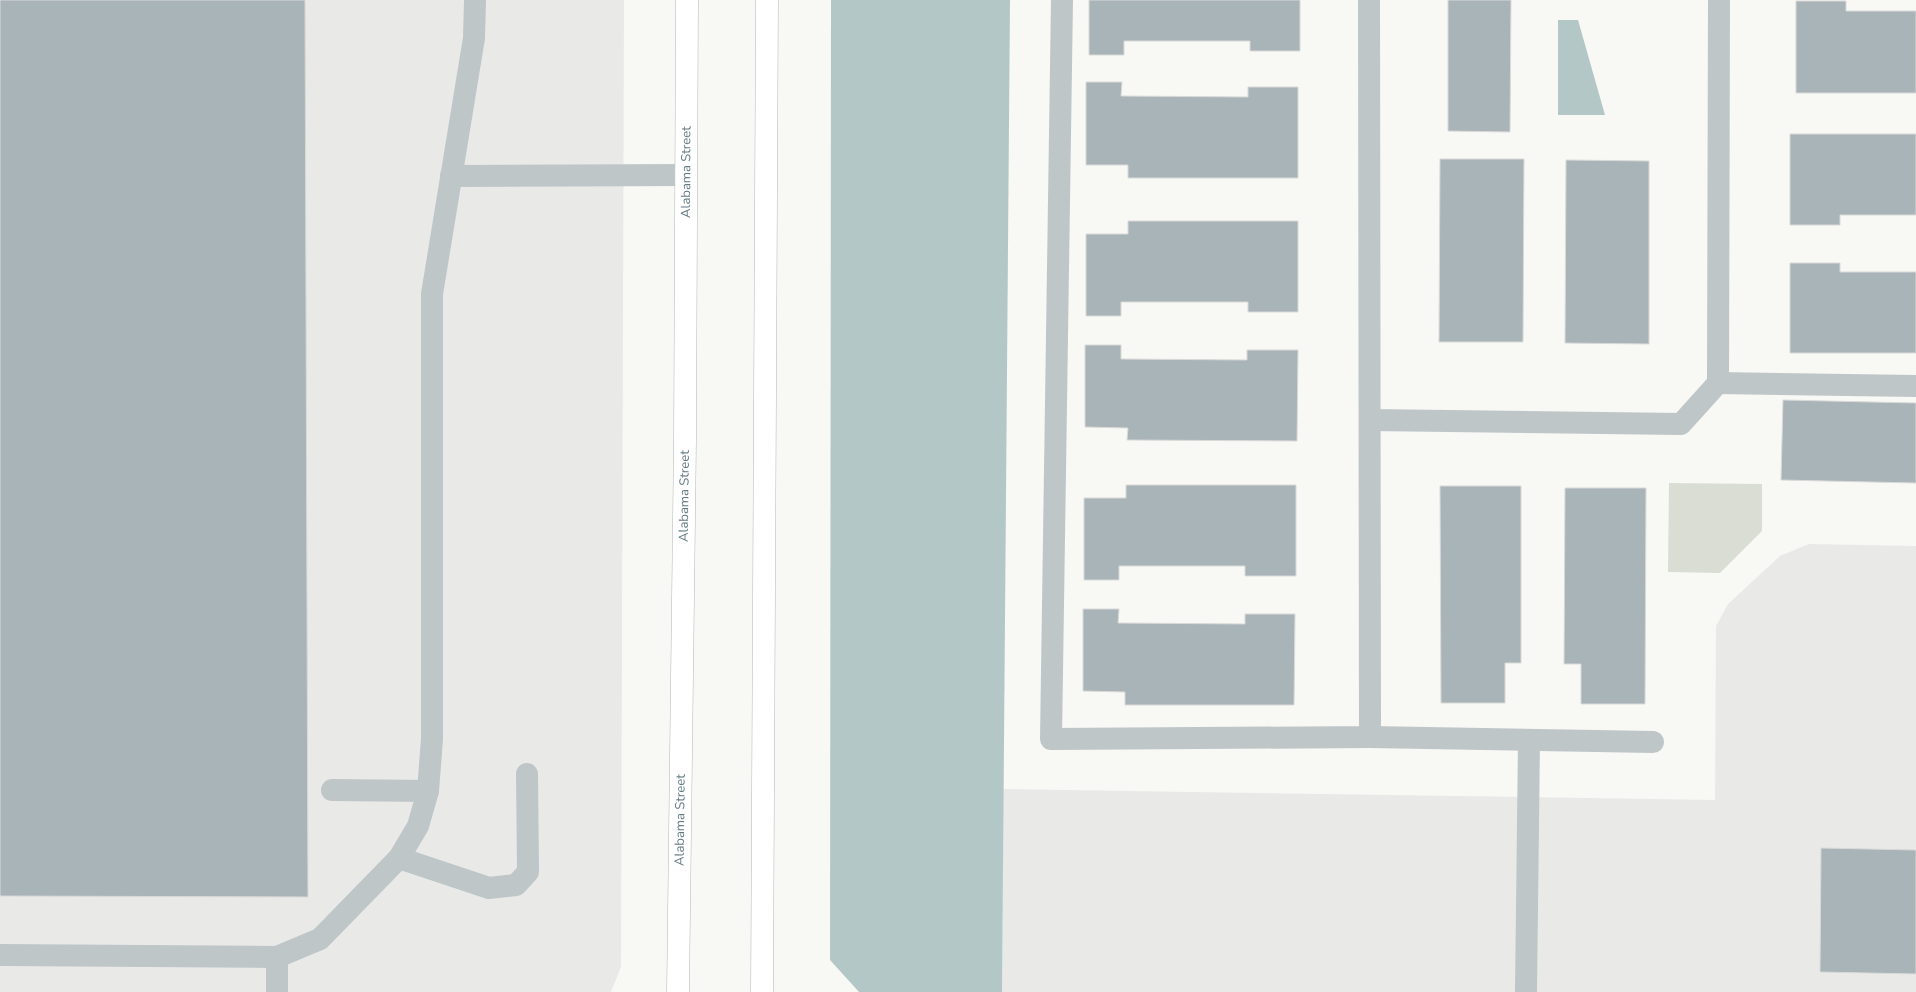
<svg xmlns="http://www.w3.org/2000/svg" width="1916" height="992" viewBox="0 0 1916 992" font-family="'Nunito Sans',sans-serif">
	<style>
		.built { fill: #e9e9e8 }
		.green { fill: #d9ddd4 }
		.water { fill: #b4c7c7 }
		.building { fill: #a8b4b8; stroke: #dad9d8 }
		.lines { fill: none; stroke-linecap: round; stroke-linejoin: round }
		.major-casing { stroke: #b0b8bb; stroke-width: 23 }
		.minor { stroke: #bfc6c8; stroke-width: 22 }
		.major { stroke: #fff; stroke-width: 22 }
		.labels { text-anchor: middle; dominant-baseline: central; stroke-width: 4; stroke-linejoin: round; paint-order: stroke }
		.street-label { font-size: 13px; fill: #627a82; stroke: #fff }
	</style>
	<rect width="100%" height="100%" fill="#f8f8f5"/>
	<!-- built -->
	<g class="built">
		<path d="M 0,0 L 624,0 L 621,967 L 611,992 L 0,992 Z"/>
		<path d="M 1809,544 L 1916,546 L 1916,992 L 1002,992 L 1003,789 L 1715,800 L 1716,626 L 1728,604 L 1780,556 Z"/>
	</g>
	<!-- green -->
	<path class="green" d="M 1669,483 L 1762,484 L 1762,531 L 1720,573 L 1668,572 Z"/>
	<!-- water -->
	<g class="water">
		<path d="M 831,0 L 1010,0 L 1002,992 L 859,992 L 830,960 Z"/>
		<path d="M 1558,20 L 1578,20 L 1605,115 L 1558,115 Z"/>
	</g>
	<!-- building -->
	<g class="building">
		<path d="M 0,0 L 305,0 L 308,897 L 0,896 Z"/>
		<path d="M 1089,0 L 1300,0 L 1300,51 L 1250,51 L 1250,41 L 1124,41 L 1124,55 L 1089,55 Z"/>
		<path d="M 1448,0 L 1511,0 L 1510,132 L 1448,131 Z"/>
		<path d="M 1796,1 L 1846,1 L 1846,11 L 1916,11 L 1916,93 L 1796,93 Z"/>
		<path d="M 1086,82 L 1122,82 L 1121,96 L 1248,97 L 1248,87 L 1298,87 L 1298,178 L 1128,178 L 1128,165 L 1086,165 Z"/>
		<path d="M 1790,134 L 1916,134 L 1916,215 L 1840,215 L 1840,225 L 1790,225 Z"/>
		<path d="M 1440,159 L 1524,159 L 1523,342 L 1439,342 Z"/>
		<path d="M 1566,160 L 1649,161 L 1649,344 L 1565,343 Z"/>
		<path d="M 1128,221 L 1298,221 L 1298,312 L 1248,312 L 1248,302 L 1121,302 L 1121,316 L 1086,316 L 1086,234 L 1128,234 Z"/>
		<path d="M 1790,263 L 1840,263 L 1840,272 L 1916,272 L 1916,353 L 1790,353 Z"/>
		<path d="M 1085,345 L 1121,345 L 1121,359 L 1247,360 L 1247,350 L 1298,350 L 1297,441 L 1127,440 L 1128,428 L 1085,427 Z"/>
		<path d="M 1783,400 L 1916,403 L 1916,483 L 1781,480 Z"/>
		<path d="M 1126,485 L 1296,485 L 1296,576 L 1245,576 L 1245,566 L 1119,566 L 1119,580 L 1084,580 L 1084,498 L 1126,498 Z"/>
		<path d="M 1440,486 L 1521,486 L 1521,663 L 1505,663 L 1505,703 L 1441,703 Z"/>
		<path d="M 1565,488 L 1646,488 L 1645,704 L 1581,704 L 1581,664 L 1564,664 Z"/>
		<path d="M 1083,609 L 1119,609 L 1118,623 L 1245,624 L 1245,614 L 1295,614 L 1294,705 L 1125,705 L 1125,692 L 1083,691 Z"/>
		<path d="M 1821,848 L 1916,850 L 1916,974 L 1820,972 Z"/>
	</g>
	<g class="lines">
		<!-- major casing -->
		<g class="major-casing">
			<g id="major">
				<path id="s1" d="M 678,992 L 685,441 L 687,0"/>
				<path d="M 762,992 L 767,0"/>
			</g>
		</g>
		<!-- minor -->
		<g class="minor">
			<path d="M 1062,0 L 1051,739 L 1370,737 L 1369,0"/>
			<path d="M 451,176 L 686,175"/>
			<path d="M 1718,383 L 1916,386"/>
			<path d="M 1370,420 L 1681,424 L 1718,383 L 1719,0"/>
			<path d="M 1370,737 L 1653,742"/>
			<path d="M 332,790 L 428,791"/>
			<path d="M 399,858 L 489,888 L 516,885 L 528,872 L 527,774"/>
			<path d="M 0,955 L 277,957 L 320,939 L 399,858 L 418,826 L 428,791 L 432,739 L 432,294 L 474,38 L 475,0"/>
			<path d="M 277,957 L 277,992"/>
			<path d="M 1526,992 L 1529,740"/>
		</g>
		<!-- major -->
		<use href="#major" class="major"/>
	</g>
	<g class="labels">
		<!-- street labels -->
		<g class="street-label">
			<text stroke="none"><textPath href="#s1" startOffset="820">Alabama Street</textPath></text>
			<text stroke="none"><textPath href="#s1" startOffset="496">Alabama Street</textPath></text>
			<text stroke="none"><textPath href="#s1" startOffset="172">Alabama Street</textPath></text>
		</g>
	</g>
</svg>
